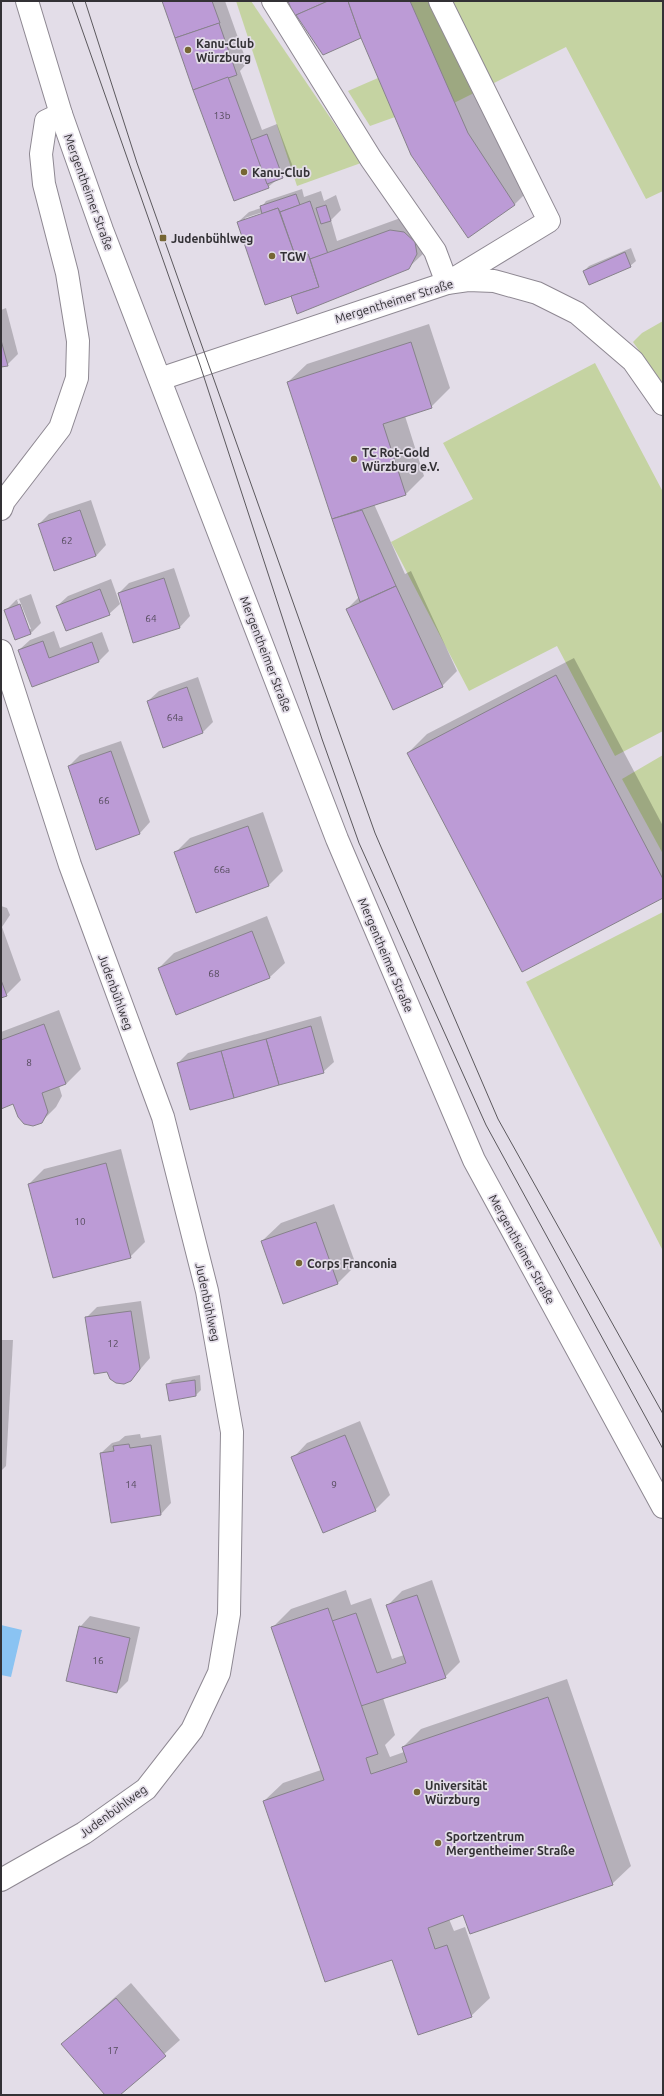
<svg xmlns="http://www.w3.org/2000/svg" width="664" height="2096" viewBox="0 0 664 2096" font-family="Ubuntu,sans-serif">
	<style>
		.green { fill: #c5d3a2 }
		.water { fill: #8ac3f2 }
		.shadow { fill: #0003; fill-rule: evenodd }
		.building { fill: #bc9bd6; stroke: #87828b }
		.lines { fill: none; stroke-linecap: round; stroke-linejoin: round }
		.minor-casing { stroke: #8e8892; stroke-width: 24 }
		.major-casing { stroke: #8e8892; stroke-width: 24 }
		.minor { stroke: #fff; stroke-width: 22 }
		.major { stroke: #fff; stroke-width: 22 }
		.tram { stroke: #5b585d; stroke-width: 1 }
		.poi-dot { fill: #766634; stroke: #e3dde8; stroke-width: 1.5 }
		.labels { text-anchor: middle; dominant-baseline: central; stroke-width: 3.5; stroke-linejoin: round; paint-order: stroke }
		.number-label { font-size: 10px; fill: #554c5d }
		.poi-label { font-size: 12px; font-weight: bold; fill: #333135; stroke: #e3dde8; text-anchor: start }
		.street-label { font-size: 12px; fill: #333135; stroke: #e3dde8 }
	</style>
	<rect width="100%" height="100%" fill="#e3dde8"/>
	<!-- green -->
	<g class="green">
		<path d="M 236,1 L 251,1 L 361,163 L 297,186 Z"/>
		<path d="M 410,1 L 663,1 L 663,191 L 646,199 L 566,47 L 454,103 Z"/>
		<path d="M 378,78 L 395,117 L 370,126 L 348,91 Z"/>
		<path d="M 663,321 L 663,384 L 633,342 L 642,333 Z"/>
		<path d="M 595,363 L 663,492 L 663,731 L 615,756 L 557,646 L 469,691 L 391,542 L 473,499 L 443,443 Z"/>
		<path d="M 663,755 L 663,854 L 622,779 Z"/>
		<path d="M 663,912 L 663,1251 L 526,982 Z"/>
	</g>
	<!-- water -->
	<path class="water" d="M 1,1625 L 22,1630 L 11,1677 L 1,1675 Z"/>
	<!-- shadow -->
	<g class="shadow">
		<path d="M 163,1 L 225,1 L 247,63 L 240,71 L 262,130 L 277,124 L 293,167 L 268,187 Z"/>
		<path d="M 289,1 L 437,1 L 533,186 L 515,204 L 468,236 L 362,37 Z"/>
		<path d="M 302,189 L 304,197 L 321,191 L 324,201 L 336,195 L 341,210 L 331,220 L 337,241 L 406,216 L 424,253 L 408,268 L 291,295 L 238,222 L 249,212 L 261,208 L 266,201 ZM 263,212 L 263,214 L 246,220 L 245,218 Z"/>
		<path d="M 631,248 L 636,261 L 630,266 L 584,271 L 589,266 Z"/>
		<path d="M 6,308 L 18,354 L 7,365 L 1,366 L 1,310 Z"/>
		<path d="M 429,324 L 450,388 L 431,407 L 405,416 L 424,476 L 406,494 L 374,504 L 405,574 L 411,571 L 457,671 L 442,686 L 347,609 L 359,597 L 288,382 L 307,364 Z"/>
		<path d="M 91,500 L 106,545 L 96,556 L 39,524 L 49,514 Z"/>
		<path d="M 174,568 L 190,616 L 180,627 L 133,642 L 119,593 L 129,583 Z"/>
		<path d="M 111,579 L 120,604 L 109,614 L 57,606 L 68,596 Z"/>
		<path d="M 31,594 L 41,623 L 31,633 L 16,639 L 5,611 L 16,600 ZM 19,599 L 31,629 L 28,629 L 17,600 Z"/>
		<path d="M 54,631 L 60,648 L 102,632 L 109,651 L 99,661 L 33,686 L 19,650 L 30,640 Z"/>
		<path d="M 574,658 L 663,826 L 663,897 L 408,753 L 427,734 Z"/>
		<path d="M 198,677 L 213,722 L 203,732 L 148,701 L 159,691 Z"/>
		<path d="M 121,741 L 150,822 L 140,833 L 97,849 L 69,766 L 80,755 Z"/>
		<path d="M 263,812 L 283,871 L 268,886 L 175,853 L 190,838 Z"/>
		<path d="M 1,906 L 7,908 L 10,915 L 2,927 L 21,980 L 6,995 L 1,997 Z"/>
		<path d="M 267,916 L 285,963 L 270,977 L 159,968 L 174,953 Z"/>
		<path d="M 59,1010 L 81,1069 L 66,1084 L 59,1086 L 62,1096 L 56,1107 L 41,1122 L 13,1103 L 1,1108 L 1,1032 Z"/>
		<path d="M 321,1016 L 334,1062 L 323,1072 L 178,1063 L 188,1053 Z"/>
		<path d="M 121,1149 L 145,1242 L 130,1257 L 29,1184 L 44,1169 Z"/>
		<path d="M 334,1204 L 356,1265 L 337,1284 L 262,1241 L 281,1223 Z"/>
		<path d="M 141,1301 L 150,1358 L 130,1381 L 86,1318 L 97,1307 Z"/>
		<path d="M 1,1340 L 13,1340 L 6,1466 L 1,1471 Z"/>
		<path d="M 200,1375 L 201,1390 L 196,1395 L 167,1385 L 172,1380 Z"/>
		<path d="M 360,1421 L 390,1495 L 375,1510 L 293,1458 L 307,1443 Z"/>
		<path d="M 140,1434 L 141,1438 L 161,1435 L 171,1503 L 161,1514 L 101,1453 L 112,1443 L 119,1441 L 125,1436 Z"/>
		<path d="M 432,1580 L 460,1662 L 445,1677 L 383,1698 L 395,1735 L 385,1745 L 390,1757 L 404,1752 L 403,1747 L 421,1729 L 567,1679 L 631,1866 L 612,1884 L 464,1914 L 449,1919 L 454,1931 L 465,1927 L 490,1998 L 471,2016 L 392,1958 L 264,1801 L 283,1783 L 321,1770 L 273,1627 L 291,1609 L 346,1590 L 351,1605 L 371,1598 L 392,1659 L 404,1655 L 387,1606 L 402,1591 Z"/>
		<path d="M 90,1616 L 140,1627 L 128,1681 L 117,1692 L 80,1627 Z"/>
		<path d="M 131,1983 L 180,2040 L 118,2095 L 106,2095 L 62,2044 Z"/>
	</g>
	<!-- building -->
	<g class="building">
		<path d="M 162,1 L 212,1 L 220,23 L 175,38 Z"/>
		<path d="M 288,1 L 328,1 L 294,16 Z"/>
		<path d="M 328,1 L 348,1 L 361,38 L 323,55 L 296,15 Z"/>
		<path d="M 348,1 L 410,1 L 468,133 L 515,205 L 468,238 L 411,155 L 361,38 Z"/>
		<path d="M 219,23 L 237,75 L 193,90 L 175,38 Z"/>
		<path d="M 228,77 L 269,188 L 234,201 L 193,90 Z"/>
		<path d="M 267,134 L 283,178 L 267,184 L 251,140 Z"/>
		<path d="M 296,194 L 300,205 L 280,212 L 278,208 L 262,214 L 260,206 Z"/>
		<path d="M 310,201 L 328,254 L 310,259 L 308,254 L 296,258 L 280,212 Z"/>
		<path d="M 326,205 L 331,221 L 321,224 L 316,208 Z"/>
		<path d="M 278,208 L 296,258 L 308,254 L 319,287 L 265,305 L 237,222 Z"/>
		<path d="M 390,230 L 404,232 L 415,242 L 417,254 L 409,269 L 297,314 L 291,296 L 319,287 L 310,259 Z"/>
		<path d="M 625,252 L 631,267 L 589,285 L 583,271 Z"/>
		<path d="M 1,340 L 8,366 L 1,367 Z"/>
		<path d="M 411,342 L 432,408 L 383,424 L 406,495 L 332,519 L 287,382 Z"/>
		<path d="M 80,510 L 96,556 L 54,571 L 38,524 Z"/>
		<path d="M 362,510 L 396,586 L 360,602 L 332,519 Z"/>
		<path d="M 164,578 L 180,628 L 133,643 L 118,593 Z"/>
		<path d="M 396,586 L 443,687 L 393,710 L 346,609 Z"/>
		<path d="M 100,589 L 110,615 L 66,631 L 56,606 Z"/>
		<path d="M 20,604 L 31,634 L 15,640 L 4,610 Z"/>
		<path d="M 43,641 L 49,658 L 92,642 L 99,662 L 32,687 L 18,650 Z"/>
		<path d="M 556,675 L 663,879 L 663,898 L 522,972 L 407,753 Z"/>
		<path d="M 187,687 L 203,733 L 163,748 L 147,701 Z"/>
		<path d="M 111,751 L 140,834 L 96,850 L 68,766 Z"/>
		<path d="M 248,826 L 269,886 L 196,913 L 174,852 Z"/>
		<path d="M 252,931 L 270,978 L 176,1015 L 158,968 Z"/>
		<path d="M 1,980 L 7,996 L 1,998 Z"/>
		<path d="M 44,1024 L 66,1084 L 42,1093 L 48,1112 L 42,1123 L 33,1126 L 24,1124 L 18,1117 L 13,1104 L 1,1109 L 1,1040 Z"/>
		<path d="M 311,1026 L 324,1073 L 279,1085 L 266,1039 Z"/>
		<path d="M 266,1039 L 279,1085 L 234,1098 L 221,1051 Z"/>
		<path d="M 221,1051 L 234,1098 L 190,1110 L 177,1063 Z"/>
		<path d="M 106,1163 L 131,1258 L 53,1278 L 28,1184 Z"/>
		<path d="M 316,1222 L 338,1284 L 283,1304 L 261,1241 Z"/>
		<path d="M 131,1311 L 140,1369 L 131,1381 L 124,1384 L 116,1383 L 110,1379 L 107,1372 L 94,1374 L 85,1317 Z"/>
		<path d="M 195,1380 L 196,1396 L 169,1401 L 166,1384 Z"/>
		<path d="M 345,1435 L 376,1511 L 323,1533 L 291,1457 Z"/>
		<path d="M 129,1444 L 130,1448 L 151,1445 L 161,1515 L 111,1523 L 100,1453 L 114,1451 L 113,1446 Z"/>
		<path d="M 417,1595 L 446,1678 L 361,1706 L 332,1621 L 356,1613 L 377,1673 L 406,1663 L 386,1605 Z"/>
		<path d="M 328,1608 L 378,1754 L 366,1758 L 371,1774 L 407,1762 L 402,1747 L 548,1697 L 613,1885 L 470,1934 L 463,1915 L 428,1928 L 435,1949 L 447,1945 L 472,2017 L 418,2035 L 392,1960 L 325,1982 L 263,1801 L 324,1780 L 271,1627 Z"/>
		<path d="M 79,1626 L 130,1638 L 117,1693 L 66,1681 Z"/>
		<path d="M 116,1998 L 166,2056 L 120,2095 L 105,2095 L 61,2044 Z"/>
	</g>
	<g class="lines">
		<!-- minor casing -->
		<g class="minor-casing">
			<g id="minor">
				<path d="M 273,1 L 371,159 L 435,251 L 447,283 L 549,221 L 440,1"/>
				<path d="M 160,379 L 447,283 L 468,280 L 494,281 L 537,293 L 577,313 L 633,361 L 663,404"/>
				<path d="M 1,509 L 4,501 L 60,428 L 77,378 L 78,341 L 67,273 L 44,184 L 41,154 L 46,121 L 61,114"/>
				<path d="M 1,651 L 70,865 L 163,1117 L 207,1291 L 232,1432 L 229,1614 L 219,1673 L 192,1730 L 146,1789 L 84,1833 L 1,1880"/>
			</g>
		</g>
		<!-- major casing -->
		<g class="major-casing">
			<path id="major" d="M 27,1 L 61,114 L 102,230 L 337,839 L 474,1160 L 663,1507"/>
		</g>
		<!-- minor -->
		<use href="#minor" class="minor"/>
		<!-- major -->
		<use href="#major" class="major"/>
		<!-- tram -->
		<g class="tram">
			<path d="M 72,1 L 200,365 L 322,739 L 359,843 L 486,1125 L 663,1449"/>
			<path d="M 85,1 L 137,163 L 375,833 L 498,1119 L 663,1414"/>
		</g>
	</g>
	<!-- markers -->
	<g class="poi-dot">
		<circle cx="188" cy="50" r="4"/>
		<circle cx="244" cy="172" r="4"/>
		<rect x="159" y="234" width="8" height="8" rx="2"/>
		<circle cx="272" cy="256" r="4"/>
		<circle cx="354" cy="459" r="4"/>
		<circle cx="299" cy="1263" r="4"/>
		<circle cx="417" cy="1792" r="4"/>
		<circle cx="438" cy="1843" r="4"/>
	</g>
	<g class="labels">
		<!-- number labels -->
		<g class="number-label">
			<text x="222" y="115">13b</text>
			<text x="67" y="540">62</text>
			<text x="151" y="618">64</text>
			<text x="175" y="717">64a</text>
			<text x="104" y="800">66</text>
			<text x="222" y="869">66a</text>
			<text x="214" y="973">68</text>
			<text x="29" y="1062">8</text>
			<text x="80" y="1221">10</text>
			<text x="113" y="1343">12</text>
			<text x="131" y="1484">14</text>
			<text x="334" y="1484">9</text>
			<text x="98" y="1660">16</text>
			<text x="113" y="2050">17</text>
		</g>
		<!-- poi labels -->
		<g class="poi-label">
			<text x="196" y="43">Kanu-Club<tspan x="196" dy="14">Würzburg</tspan></text>
			<text x="252" y="172">Kanu-Club</text>
			<text x="171" y="238">Judenbühlweg</text>
			<text x="280" y="256">TGW</text>
			<text x="362" y="452">TC Rot-Gold<tspan x="362" dy="14">Würzburg e.V.</tspan></text>
			<text x="307" y="1263">Corps Franconia</text>
			<text x="425" y="1785">Universität<tspan x="425" dy="14">Würzburg</tspan></text>
			<text x="446" y="1836">Sportzentrum<tspan x="446" dy="14">Mergentheimer Straße</tspan></text>
		</g>
		<!-- street labels -->
		<g class="street-label">
			<text transform="translate(89 192) rotate(70)">Mergentheimer Straße</text>
			<text transform="translate(394 301) rotate(-17)">Mergentheimer Straße</text>
			<text transform="translate(266 654) rotate(69)">Mergentheimer Straße</text>
			<text transform="translate(386 955) rotate(67)">Mergentheimer Straße</text>
			<text transform="translate(116 992) rotate(70)">Judenbühlweg</text>
			<text transform="translate(522 1249) rotate(61)">Mergentheimer Straße</text>
			<text transform="translate(208 1302) rotate(78)">Judenbühlweg</text>
			<text transform="translate(113 1811) rotate(-36)">Judenbühlweg</text>
		</g>
	</g>
	<!-- border -->
	<rect width="664" height="2096" fill="none" stroke="#333135" stroke-width="4"/>
</svg>
